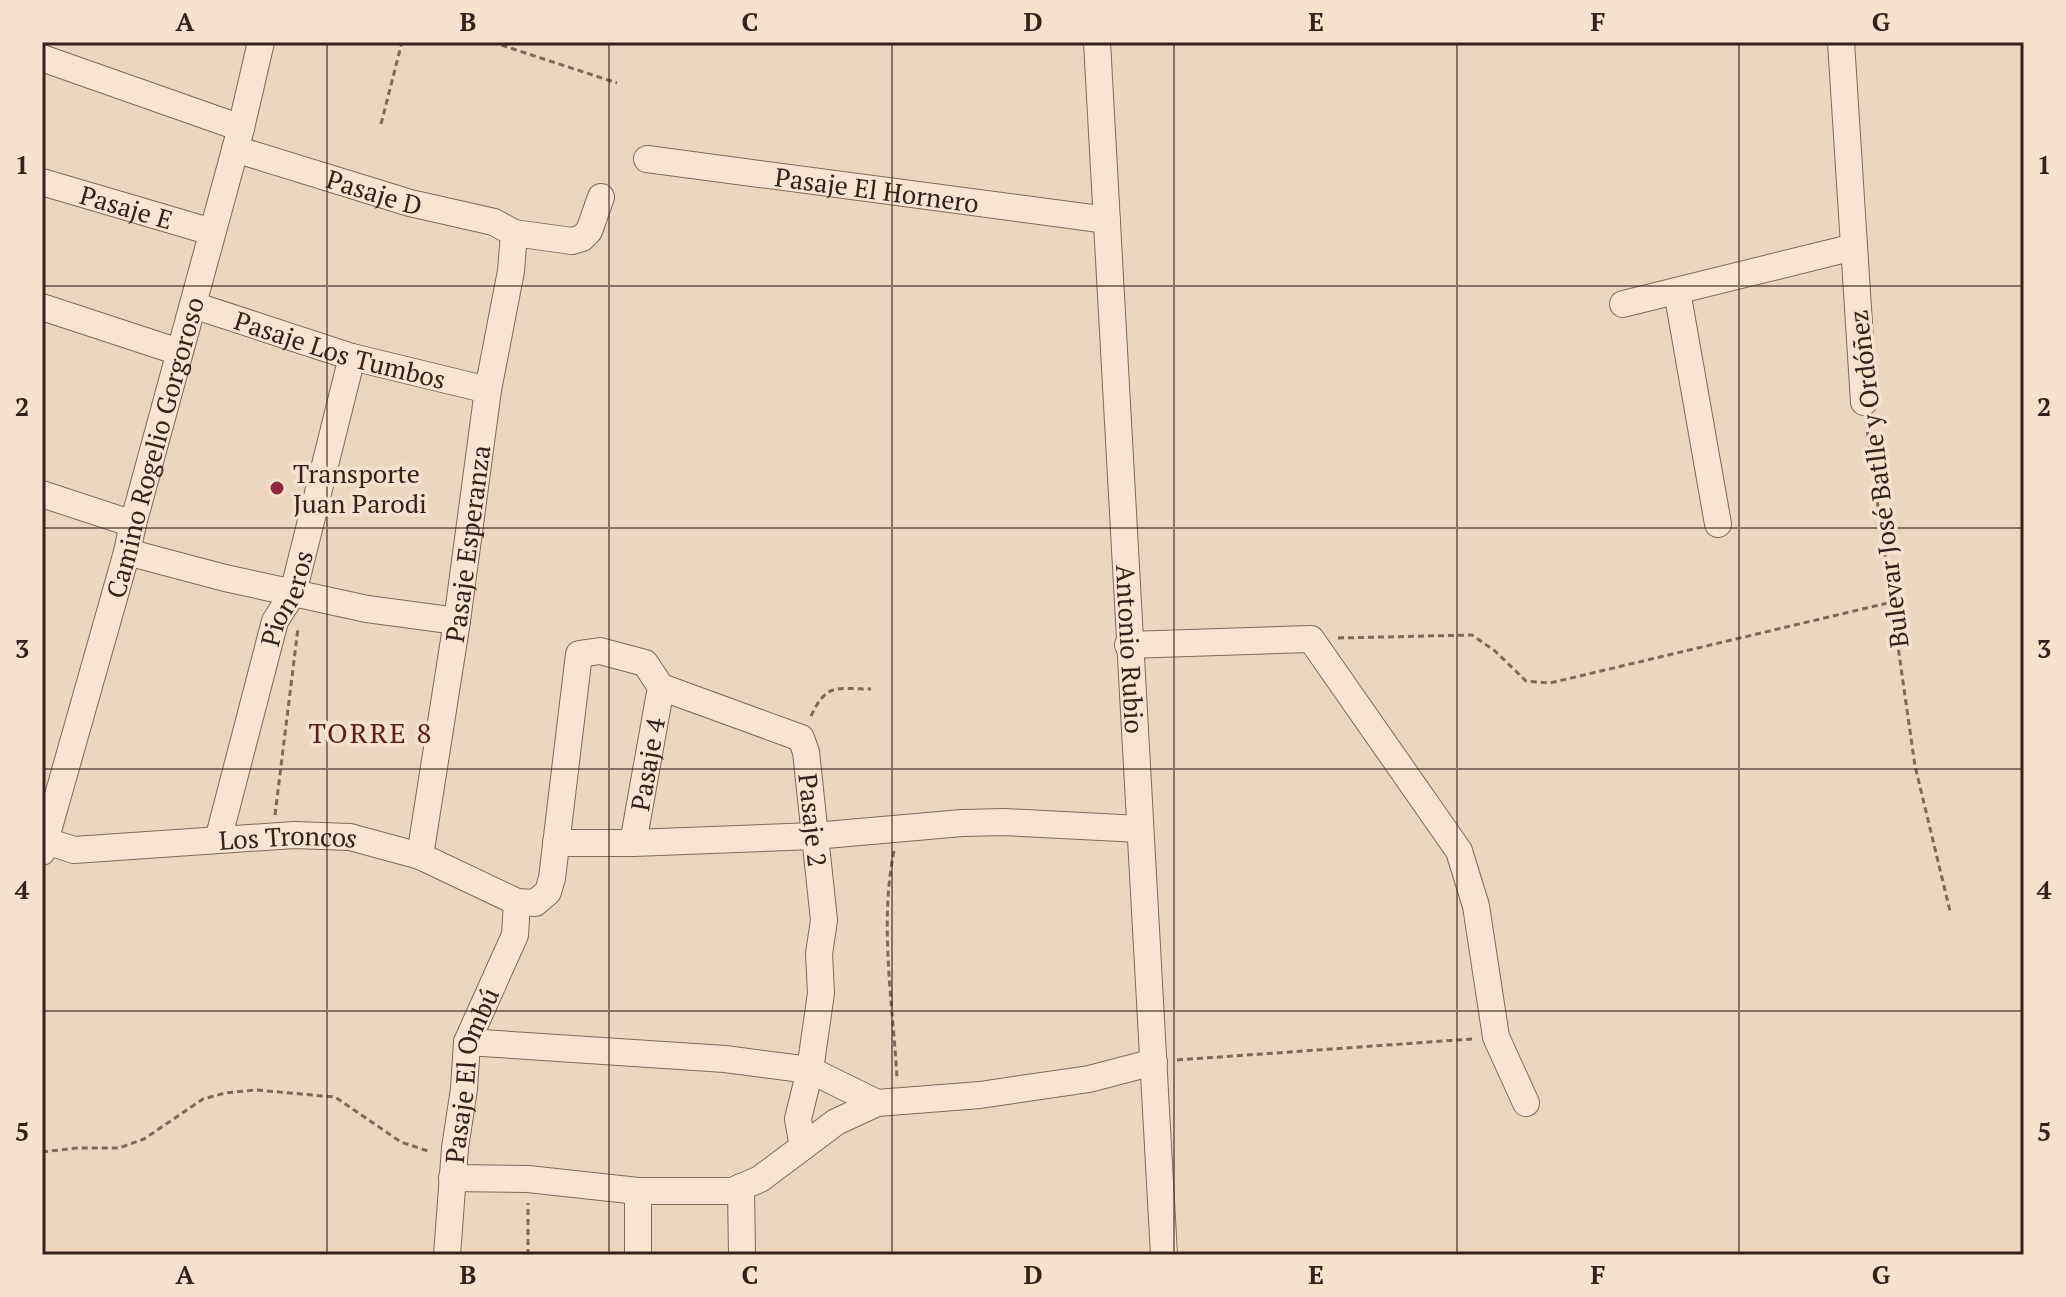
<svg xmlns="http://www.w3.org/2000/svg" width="2066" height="1297" viewBox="0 0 2066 1297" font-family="'PT Serif',serif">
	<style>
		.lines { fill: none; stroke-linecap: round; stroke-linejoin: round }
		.minor-casing { stroke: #846757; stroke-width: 28 }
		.path { stroke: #846757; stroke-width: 3; stroke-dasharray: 6 4; stroke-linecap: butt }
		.minor { stroke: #f8e5d1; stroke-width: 26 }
		.grid { fill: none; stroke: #34231c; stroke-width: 2; stroke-opacity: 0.55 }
		.poi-dot { fill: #91293d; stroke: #f4e2cd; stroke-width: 3 }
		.labels { text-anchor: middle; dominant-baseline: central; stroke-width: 7; stroke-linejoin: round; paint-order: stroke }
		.street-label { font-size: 26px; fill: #34231c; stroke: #f4e2cd }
		.poi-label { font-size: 26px; fill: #34231c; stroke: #f4e2cd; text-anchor: start }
		.neighbourhood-label { font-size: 28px; letter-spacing: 2px; fill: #5f1e1c; stroke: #f4e2cd }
		.neatline { fill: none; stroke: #34231c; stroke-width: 3 }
		.grid-label { font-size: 26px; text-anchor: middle; font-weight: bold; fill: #34231c }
	</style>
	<rect width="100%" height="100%" fill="#ecd6be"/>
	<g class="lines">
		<!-- minor casing -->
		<g class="minor-casing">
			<g id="minor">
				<path id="s1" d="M 1097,42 L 1164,1255"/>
				<path d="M 1841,42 L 1864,402"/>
				<path d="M 42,58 L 241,128"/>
				<path id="s2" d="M 235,149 L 410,203 L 494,222 L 514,233 L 572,241 L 582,238 L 589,231 L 601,197"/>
				<path id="s3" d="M 647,159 L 1107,220"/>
				<path id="s4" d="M 42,182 L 212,232"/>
				<path d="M 1677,291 L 1718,524"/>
				<path d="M 1623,304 L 1854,247"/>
				<path id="s5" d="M 193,305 L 352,357 L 488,390"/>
				<path d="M 42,307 L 179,352"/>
				<path d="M 42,494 L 133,524"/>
				<path d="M 127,552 L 225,578 L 367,609 L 457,621"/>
				<path d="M 1128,645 L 1311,639 L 1459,851 L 1476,906 L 1496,1037 L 1526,1103"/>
				<path id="s6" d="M 218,840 L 275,621 L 293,593 L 352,357"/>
				<path id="s7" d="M 46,841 L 74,850 L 294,835 L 350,837 L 420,856 L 517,902 L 535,903 L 548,892 L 552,878 L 579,654 L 600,651 L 645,663 L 661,687 L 801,738 L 806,752 L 824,920 L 819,954 L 821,993 L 810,1070 L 798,1119 L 803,1147"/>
				<path d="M 556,843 L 633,843 L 814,836 L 962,823 L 1004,822 L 1140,829"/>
				<path id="s8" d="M 633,843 L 661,687"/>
				<path id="s9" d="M 42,852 L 127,552 L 133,524 L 241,128 L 261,42"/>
				<path id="s10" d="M 420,856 L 457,621 L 488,390 L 511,271 L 514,233"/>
				<path d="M 467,1042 L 725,1059 L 810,1070 L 877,1103"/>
				<path d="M 452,1178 L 528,1179 L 638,1191 L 732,1191 L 760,1179 L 836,1122 L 877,1103 L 980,1095 L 1089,1079 L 1154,1062"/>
				<path d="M 741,1187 L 742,1255"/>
				<path id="s11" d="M 447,1255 L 455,1148 L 464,1089 L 467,1042 L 515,935 L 517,902"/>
				<path d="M 638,1255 L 638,1191"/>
			</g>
		</g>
		<!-- path -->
		<g class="path">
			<path d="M 492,42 L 617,83"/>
			<path d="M 381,124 L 402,42"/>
			<path d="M 1866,422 L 1915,766 L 1950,911"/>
			<path d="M 1338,638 L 1472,635 L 1495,651 L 1526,681 L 1550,683 L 1892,602"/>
			<path d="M 811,716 C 827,682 836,689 871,689"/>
			<path d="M 275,815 L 298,628"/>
			<path d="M 894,851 C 879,925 893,1004 897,1078"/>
			<path d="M 1177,1060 L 1472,1039"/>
			<path d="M 42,1152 L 77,1148 L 119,1148 L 144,1139 L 203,1099 L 225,1093 L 256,1090 L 335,1097 L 401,1142 L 431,1152"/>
			<path d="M 528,1255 L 528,1203"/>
		</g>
		<!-- minor -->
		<use href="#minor" class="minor"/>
	</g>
	<!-- grid -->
	<path class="grid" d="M 327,42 L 327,1255M 609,42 L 609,1255M 892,42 L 892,1255M 1174,42 L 1174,1255M 1457,42 L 1457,1255M 1739,42 L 1739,1255M 42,286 L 2024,286M 42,528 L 2024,528M 42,769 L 2024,769M 42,1011 L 2024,1011"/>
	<!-- markers -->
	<circle class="poi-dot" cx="277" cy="488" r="8"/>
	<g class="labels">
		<!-- street labels -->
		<g class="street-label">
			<text stroke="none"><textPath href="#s3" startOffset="232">Pasaje El Hornero</textPath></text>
			<text stroke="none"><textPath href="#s2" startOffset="146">Pasaje D</textPath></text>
			<text stroke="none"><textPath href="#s4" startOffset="88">Pasaje E</textPath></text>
			<text stroke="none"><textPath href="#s5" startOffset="154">Pasaje Los Tumbos</textPath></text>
			<text stroke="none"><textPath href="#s9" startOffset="420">Camino Rogelio Gorgoroso</textPath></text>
			<text transform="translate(1878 479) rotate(-97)">Bulevar José Batlle y Ordóñez</text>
			<text stroke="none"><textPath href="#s10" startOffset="316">Pasaje Esperanza</textPath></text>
			<text stroke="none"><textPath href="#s6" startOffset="252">Pioneros</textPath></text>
			<text stroke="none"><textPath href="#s1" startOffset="608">Antonio Rubio</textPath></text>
			<text stroke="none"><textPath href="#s8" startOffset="80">Pasaje 4</textPath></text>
			<text stroke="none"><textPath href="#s7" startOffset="1090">Pasaje 2</textPath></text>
			<text stroke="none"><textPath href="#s7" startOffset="244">Los Troncos</textPath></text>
			<text stroke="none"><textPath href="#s11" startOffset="182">Pasaje El Ombú</textPath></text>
		</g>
		<!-- poi labels -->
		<g class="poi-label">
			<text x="293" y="473">Transporte<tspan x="293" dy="30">Juan Parodi</tspan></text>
		</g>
		<!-- neighbourhood labels -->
		<g class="neighbourhood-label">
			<text x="371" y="732">TORRE 8</text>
		</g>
	</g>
	<!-- border -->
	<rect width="2066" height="1297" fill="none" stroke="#f4e2cd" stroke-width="88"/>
	<rect x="44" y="44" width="1978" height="1209" class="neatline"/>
	<g class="grid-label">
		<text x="185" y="31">A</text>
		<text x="468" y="31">B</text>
		<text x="750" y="31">C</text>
		<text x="1033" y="31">D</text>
		<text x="1316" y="31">E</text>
		<text x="1598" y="31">F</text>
		<text x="1881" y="31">G</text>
		<text x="22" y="174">1</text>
		<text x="2044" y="174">1</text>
		<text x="22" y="416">2</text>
		<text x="2044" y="416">2</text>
		<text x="22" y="658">3</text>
		<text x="2044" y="658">3</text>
		<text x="22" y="899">4</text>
		<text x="2044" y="899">4</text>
		<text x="22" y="1141">5</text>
		<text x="2044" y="1141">5</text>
		<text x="185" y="1284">A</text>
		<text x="468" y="1284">B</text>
		<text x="750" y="1284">C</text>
		<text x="1033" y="1284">D</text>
		<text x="1316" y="1284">E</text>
		<text x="1598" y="1284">F</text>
		<text x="1881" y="1284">G</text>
	</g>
</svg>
